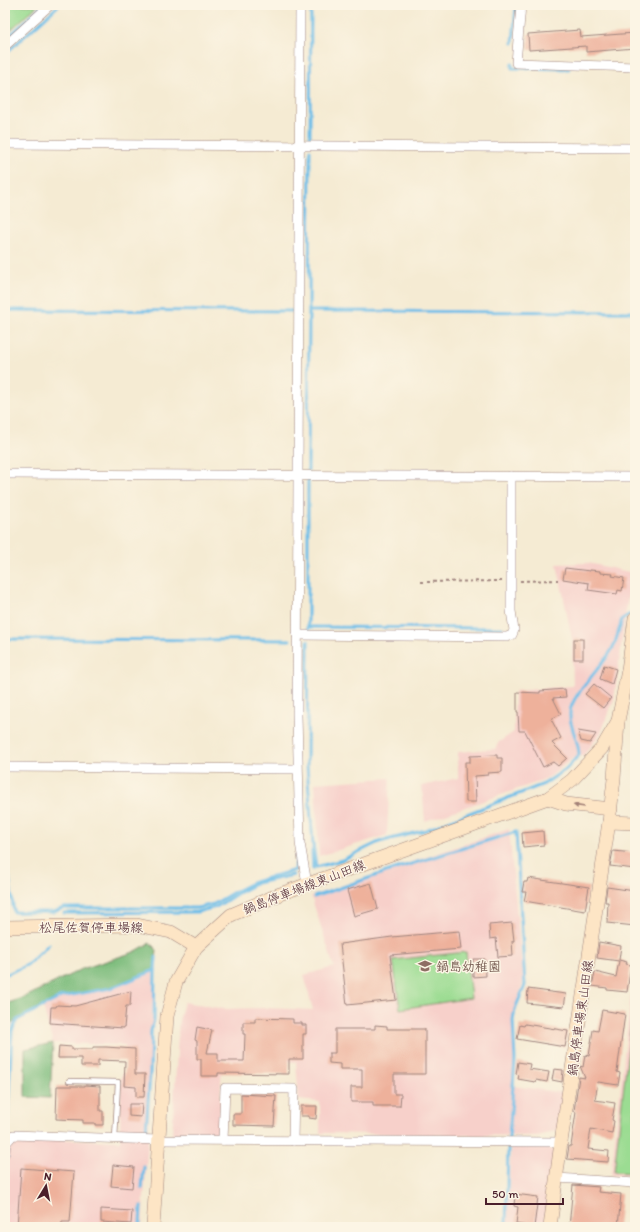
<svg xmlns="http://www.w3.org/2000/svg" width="640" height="1232" viewBox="0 0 640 1232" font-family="Itim,'Klee One',sans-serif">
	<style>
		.built { fill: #f7d0ca }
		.green { fill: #9bdc92; stroke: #727e5e }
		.forest { fill: #7cbc7c; stroke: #636e54 }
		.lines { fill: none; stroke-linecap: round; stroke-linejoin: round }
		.stream { stroke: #6dbee9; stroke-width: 3 }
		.building { fill: #eeb19b }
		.lane-casing { stroke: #a0857f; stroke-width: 6 }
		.street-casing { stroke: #a0857f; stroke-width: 10 }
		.secondary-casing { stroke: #a0857f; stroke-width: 14 }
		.path { stroke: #a0857f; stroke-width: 2; stroke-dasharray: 3 3; stroke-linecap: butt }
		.lane { stroke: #fff; stroke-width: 4.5 }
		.street { stroke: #fff; stroke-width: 9 }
		.secondary { stroke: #fde5c5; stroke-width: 13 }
		.oneway { fill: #a48278 }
		.labels { text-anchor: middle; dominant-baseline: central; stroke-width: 3; stroke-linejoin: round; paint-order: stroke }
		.street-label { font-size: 13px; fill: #4a1f2b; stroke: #fcf5e5 }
		.education-label { font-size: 13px; font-weight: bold; fill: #785e54; stroke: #fcf5e5; text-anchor: start }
	</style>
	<rect width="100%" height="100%" fill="#fcf5e5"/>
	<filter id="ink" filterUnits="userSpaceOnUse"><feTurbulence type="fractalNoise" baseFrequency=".025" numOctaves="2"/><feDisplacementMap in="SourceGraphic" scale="8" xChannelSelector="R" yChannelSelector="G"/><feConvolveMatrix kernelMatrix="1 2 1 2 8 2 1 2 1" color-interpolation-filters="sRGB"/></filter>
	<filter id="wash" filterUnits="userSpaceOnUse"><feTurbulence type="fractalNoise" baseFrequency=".012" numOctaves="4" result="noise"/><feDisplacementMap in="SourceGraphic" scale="16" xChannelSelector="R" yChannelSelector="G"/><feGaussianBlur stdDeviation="0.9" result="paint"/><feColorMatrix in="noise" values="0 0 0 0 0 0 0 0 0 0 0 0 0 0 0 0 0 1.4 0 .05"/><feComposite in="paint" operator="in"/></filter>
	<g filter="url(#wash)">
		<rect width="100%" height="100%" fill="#f5ebd3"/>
		<!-- built -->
		<g class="built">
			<path d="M 588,563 L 629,572 L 631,574 L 614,699 L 601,733 L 583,756 L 574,757 L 547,779 L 425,821 L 422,786 L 458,778 L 458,752 L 495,749 L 499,742 L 514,732 L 515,691 L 573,686 L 572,639 L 557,564 Z"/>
			<path d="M 390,778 L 387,835 L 319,856 L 315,783 Z"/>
			<path d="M 509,829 L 523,981 L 518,1000 L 515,1009 L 513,1020 L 515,1060 L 513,1086 L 564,1093 L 558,1130 L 538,1136 L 320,1133 L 320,1102 L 299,1100 L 296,1062 L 222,1060 L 219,1136 L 172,1135 L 179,1020 L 184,1002 L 224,1009 L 265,1008 L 313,1010 L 304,975 L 334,967 L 311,896 Z"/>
			<path d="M 635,959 L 635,1176 L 611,1175 Z"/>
			<path d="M 154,969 L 148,1141 L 142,1227 L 5,1227 L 5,1184 L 9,1146 L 16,1138 L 120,1141 L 121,1077 L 125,1071 L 125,1045 L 53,1043 L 43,1007 L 64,997 L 114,988 Z"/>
			<path d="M 511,1145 L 539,1145 L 556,1151 L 544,1227 L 507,1227 Z"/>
		</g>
		<!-- green -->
		<g class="green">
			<path d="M 5,5 L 38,5 L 5,35 Z"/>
			<path d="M 466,952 L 471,998 L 400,1009 L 393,960 Z"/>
			<path d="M 632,1015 L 635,1015 L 635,1173 L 614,1172 Z"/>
		</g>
		<!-- forest -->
		<g class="forest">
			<path d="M 150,943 L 157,950 L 155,970 L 111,988 L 61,997 L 5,1027 L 5,1004 L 23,998 L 82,969 L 134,952 Z"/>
			<path d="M 53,1043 L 50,1098 L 25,1097 L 25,1049 Z"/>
		</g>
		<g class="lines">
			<!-- stream -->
			<g class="stream">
				<path d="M 5,40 L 43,5"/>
				<path d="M 513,43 L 516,5"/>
				<path d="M 5,54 L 59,5"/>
				<path d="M 512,63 L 512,68 L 569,69"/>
				<path d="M 310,142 L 311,5"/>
				<path d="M 5,310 L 292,311"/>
				<path d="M 309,311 L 635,312"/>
				<path d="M 308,470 L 310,150"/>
				<path d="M 308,627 L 502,628"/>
				<path d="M 308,630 L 308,481"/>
				<path d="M 5,639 L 290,640"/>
				<path d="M 308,641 L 307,766 L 313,845"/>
				<path d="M 313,844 L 316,867 L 342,860 L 379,842 L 426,830 L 544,784 L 566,769 L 579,755 C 579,740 569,727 570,713 C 570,696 604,665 612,649 C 617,640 619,629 622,619 L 635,611"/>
				<path d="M 312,851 L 313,869"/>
				<path d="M 5,869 L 8,871 L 14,912 L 54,912 L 63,908 L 197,908 L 214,904 L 234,892 L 254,882 L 295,870 L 296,856"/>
				<path d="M 314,897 L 395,869 L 516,832 L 525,985 L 515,1009 L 513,1020 L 515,1060 L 508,1150 L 506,1227"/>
				<path d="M 64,913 L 197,912 L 216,907 L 238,893 L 257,883 L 293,875"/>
				<path d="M 5,975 L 27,965 L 49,944"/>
				<path d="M 146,1132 L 150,1073 L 151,1031 L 154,1020 L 155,970 L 156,957"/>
				<path d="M 5,1136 L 7,1131 L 12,1031 L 17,1020 L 61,997 L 111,988 L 155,970"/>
				<path d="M 142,1188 L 144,1167"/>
				<path d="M 140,1223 L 141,1206"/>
			</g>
		</g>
		<g id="blocks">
			<!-- building -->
			<g class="building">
				<path d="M 580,30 L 581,37 L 635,33 L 635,48 L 586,52 L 586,46 L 529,50 L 528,34 Z"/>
				<path d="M 565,568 L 590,571 L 590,570 L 600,571 L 600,573 L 613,574 L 612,576 L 624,578 L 622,591 L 618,590 L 617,594 L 588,590 L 589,583 L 563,579 Z"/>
				<rect x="574" y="639" width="9" height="20"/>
				<path d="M 604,665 L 616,669 L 612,684 L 600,679 Z"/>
				<path d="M 594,684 L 611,698 L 603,708 L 585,694 Z"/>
				<path d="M 565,689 L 566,697 L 553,698 L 561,714 L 551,719 L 561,738 L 552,743 L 567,758 L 558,766 L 553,762 L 543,767 L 525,731 L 519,731 L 518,712 L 517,712 L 517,692 L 540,693 L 540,691 Z"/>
				<path d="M 578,731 L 596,734 L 590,743 L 581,741 Z"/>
				<path d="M 497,755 L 497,758 L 502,758 L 502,772 L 488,773 L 488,775 L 475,776 L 476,802 L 466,802 L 465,762 L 470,762 L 470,756 Z"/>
				<path d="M 543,831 L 544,845 L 523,847 L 522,833 Z"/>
				<path d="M 613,851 L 635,853 L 635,869 L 610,866 Z"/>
				<path d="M 528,878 L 589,887 L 585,911 L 524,901 L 526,892 L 522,892 L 524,882 L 527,882 Z"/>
				<path d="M 371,883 L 378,909 L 354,916 L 347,890 Z"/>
				<path d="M 607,887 L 635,891 L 635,926 L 607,923 L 608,902 L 605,902 Z"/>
				<path d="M 512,923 L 514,941 L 512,941 L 513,956 L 498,957 L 496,938 L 490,939 L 489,925 Z"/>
				<path d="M 459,931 L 461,949 L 390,955 L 396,1000 L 347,1005 L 340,944 L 392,937 Z"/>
				<path d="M 599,942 L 621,946 L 619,960 L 627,962 L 626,964 L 631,965 L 627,992 L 607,990 L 607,988 L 592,986 L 595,972 L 616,977 L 619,961 L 597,958 Z"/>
				<path d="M 473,959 L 485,959 L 486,976 L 473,977 Z"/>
				<path d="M 528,989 L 566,994 L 564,1007 L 527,1003 Z"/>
				<path d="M 131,991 L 130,1006 L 126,1006 L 124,1028 L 50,1023 L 51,1007 L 56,1007 L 57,1005 L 75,1006 Z"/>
				<path d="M 602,1010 L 625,1014 L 617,1072 L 620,1073 L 618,1085 L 598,1082 L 595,1100 L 615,1103 L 612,1120 L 614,1121 L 612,1133 L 591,1129 L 588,1149 L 609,1151 L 608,1162 L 567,1159 L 569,1146 L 571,1146 L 576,1112 L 574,1111 L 579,1077 L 585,1078 L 580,1066 L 583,1067 L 585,1055 L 589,1056 L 593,1030 L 598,1031 Z"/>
				<path d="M 255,1018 L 293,1019 L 293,1023 L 302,1023 L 302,1025 L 306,1025 L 306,1034 L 303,1034 L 303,1059 L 289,1059 L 289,1074 L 218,1073 L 218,1076 L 201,1076 L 201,1059 L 197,1059 L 197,1041 L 195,1040 L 197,1027 L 212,1030 L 207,1053 L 218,1053 L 218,1061 L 244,1061 L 245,1034 L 243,1034 L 243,1022 L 255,1022 Z"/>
				<path d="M 525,1024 L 568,1031 L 565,1047 L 517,1039 L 520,1025 L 524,1026 Z"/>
				<path d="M 375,1025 L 387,1026 L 387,1029 L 425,1029 L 425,1074 L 394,1074 L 394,1094 L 401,1094 L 400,1106 L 373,1106 L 373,1102 L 351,1102 L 351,1087 L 362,1087 L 362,1069 L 340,1069 L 340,1064 L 329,1063 L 329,1053 L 335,1053 L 335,1029 L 375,1029 Z"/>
				<path d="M 59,1046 L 72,1047 L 72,1049 L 93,1049 L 93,1047 L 106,1047 L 135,1049 L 135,1074 L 145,1074 L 144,1097 L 136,1097 L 136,1087 L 124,1086 L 125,1061 L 98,1060 L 98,1066 L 81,1066 L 81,1058 L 58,1058 Z"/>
				<path d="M 518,1062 L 530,1064 L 529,1069 L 549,1072 L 547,1082 L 536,1080 L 535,1082 L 518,1079 L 519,1075 L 516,1074 Z"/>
				<path d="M 554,1069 L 563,1070 L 562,1082 L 552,1080 Z"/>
				<path d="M 85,1085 L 100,1086 L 100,1111 L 103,1111 L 103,1125 L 95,1125 L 95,1123 L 83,1123 L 83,1120 L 56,1119 L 57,1086 L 85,1086 Z"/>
				<path d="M 241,1094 L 276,1096 L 274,1126 L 233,1125 L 233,1114 L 241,1114 Z"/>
				<path d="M 129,1104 L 142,1104 L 141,1117 L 129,1116 Z"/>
				<path d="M 301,1106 L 317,1106 L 316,1119 L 309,1118 L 309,1116 L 301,1116 Z"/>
				<path d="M 113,1165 L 134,1167 L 132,1188 L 111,1186 Z"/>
				<path d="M 21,1168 L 74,1172 L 70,1222 L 62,1222 L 61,1227 L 17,1227 Z"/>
				<path d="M 573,1185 L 599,1187 L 598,1192 L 621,1194 L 618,1227 L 569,1227 Z"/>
				<path d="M 515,1194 L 538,1197 L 534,1227 L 516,1224 L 518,1207 L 514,1206 Z"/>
				<path d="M 101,1209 L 132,1211 L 131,1224 L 101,1222 Z"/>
			</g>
		</g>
	</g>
	<g filter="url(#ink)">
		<use href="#blocks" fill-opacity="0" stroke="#a0857f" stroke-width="1"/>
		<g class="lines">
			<!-- lane casing -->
			<g class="lane-casing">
				<path id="lane" d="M 69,1081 L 118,1082 L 115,1139"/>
			</g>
			<!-- street casing -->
			<g class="street-casing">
				<g id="street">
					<path d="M 300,5 L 297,714 L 300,843 L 307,884"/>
					<path d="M 521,5 L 516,63 L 635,67"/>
					<path d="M 5,46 L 50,5"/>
					<path d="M 5,144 L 635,148"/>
					<path d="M 5,474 L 635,477"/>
					<path d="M 297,635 L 507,637 L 512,635 L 514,630 L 511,611 L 511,476"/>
					<path d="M 5,767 L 297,769"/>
					<path d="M 223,1140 L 225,1088 L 294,1089 L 293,1141"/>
					<path d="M 5,1153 L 6,1143 L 13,1135 L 158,1140 L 561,1142"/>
					<path d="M 557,1178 L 635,1183"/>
				</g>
			</g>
			<!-- secondary casing -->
			<g class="secondary-casing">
				<g id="secondary">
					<path d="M 548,798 L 566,804 L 611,809"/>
					<path d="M 609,822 L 635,823"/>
					<path d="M 5,927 L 137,925 L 171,932 L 196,947"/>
					<path d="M 153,1227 L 167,1016 L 176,982 L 196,947 L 231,915 L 280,894 L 548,798 L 572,780 L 602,748 L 618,721"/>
					<path d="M 550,1227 L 561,1142 L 609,822 L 614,779 L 618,721 L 628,670 L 635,618"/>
				</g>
			</g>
			<!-- path -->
			<g class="path">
				<path d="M 520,581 L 558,580"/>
				<path d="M 421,582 L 502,581"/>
			</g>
			<!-- lane -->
			<use href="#lane" class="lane"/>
			<!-- street -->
			<use href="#street" class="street"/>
			<!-- secondary -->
			<use href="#secondary" class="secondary"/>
		</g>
		<!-- one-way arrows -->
		<defs><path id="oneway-solid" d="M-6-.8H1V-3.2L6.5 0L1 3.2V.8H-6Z"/></defs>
		<use class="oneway" href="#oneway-solid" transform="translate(579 806) rotate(-171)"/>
	</g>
	<!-- icons -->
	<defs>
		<g id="school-bare" transform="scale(1.08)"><path d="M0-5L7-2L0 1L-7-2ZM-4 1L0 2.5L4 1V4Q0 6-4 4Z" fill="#8d6e63" stroke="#fcf5e5" stroke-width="2.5" paint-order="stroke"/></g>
	</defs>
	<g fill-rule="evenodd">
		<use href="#school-bare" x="425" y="966"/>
	</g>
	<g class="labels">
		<!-- street labels -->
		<g class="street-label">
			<text transform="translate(304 887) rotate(-21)">鍋島停車場線東山田線</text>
			<text x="91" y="927">松尾佐賀停車場線</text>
			<text transform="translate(580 1018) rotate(-82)">鍋島停車場東山田線</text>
		</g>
		<!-- education labels -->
		<g class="education-label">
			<text x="436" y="966">鍋島幼稚園</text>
		</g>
	</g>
	<!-- margin -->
	<rect width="640" height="1232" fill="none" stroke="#fcf5e5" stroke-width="20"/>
	<!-- north arrow -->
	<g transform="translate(46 1186) rotate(10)" stroke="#fcf5e5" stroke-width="3" paint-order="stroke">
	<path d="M0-3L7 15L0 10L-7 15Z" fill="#4a1f2b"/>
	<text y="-6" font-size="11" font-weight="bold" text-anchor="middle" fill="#4a1f2b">N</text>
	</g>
	<!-- scale -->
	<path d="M486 1198v6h77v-6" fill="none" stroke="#4a1f2b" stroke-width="2"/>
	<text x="492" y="1198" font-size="12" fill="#4a1f2b" stroke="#fcf5e5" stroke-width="3" paint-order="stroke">50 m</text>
</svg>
